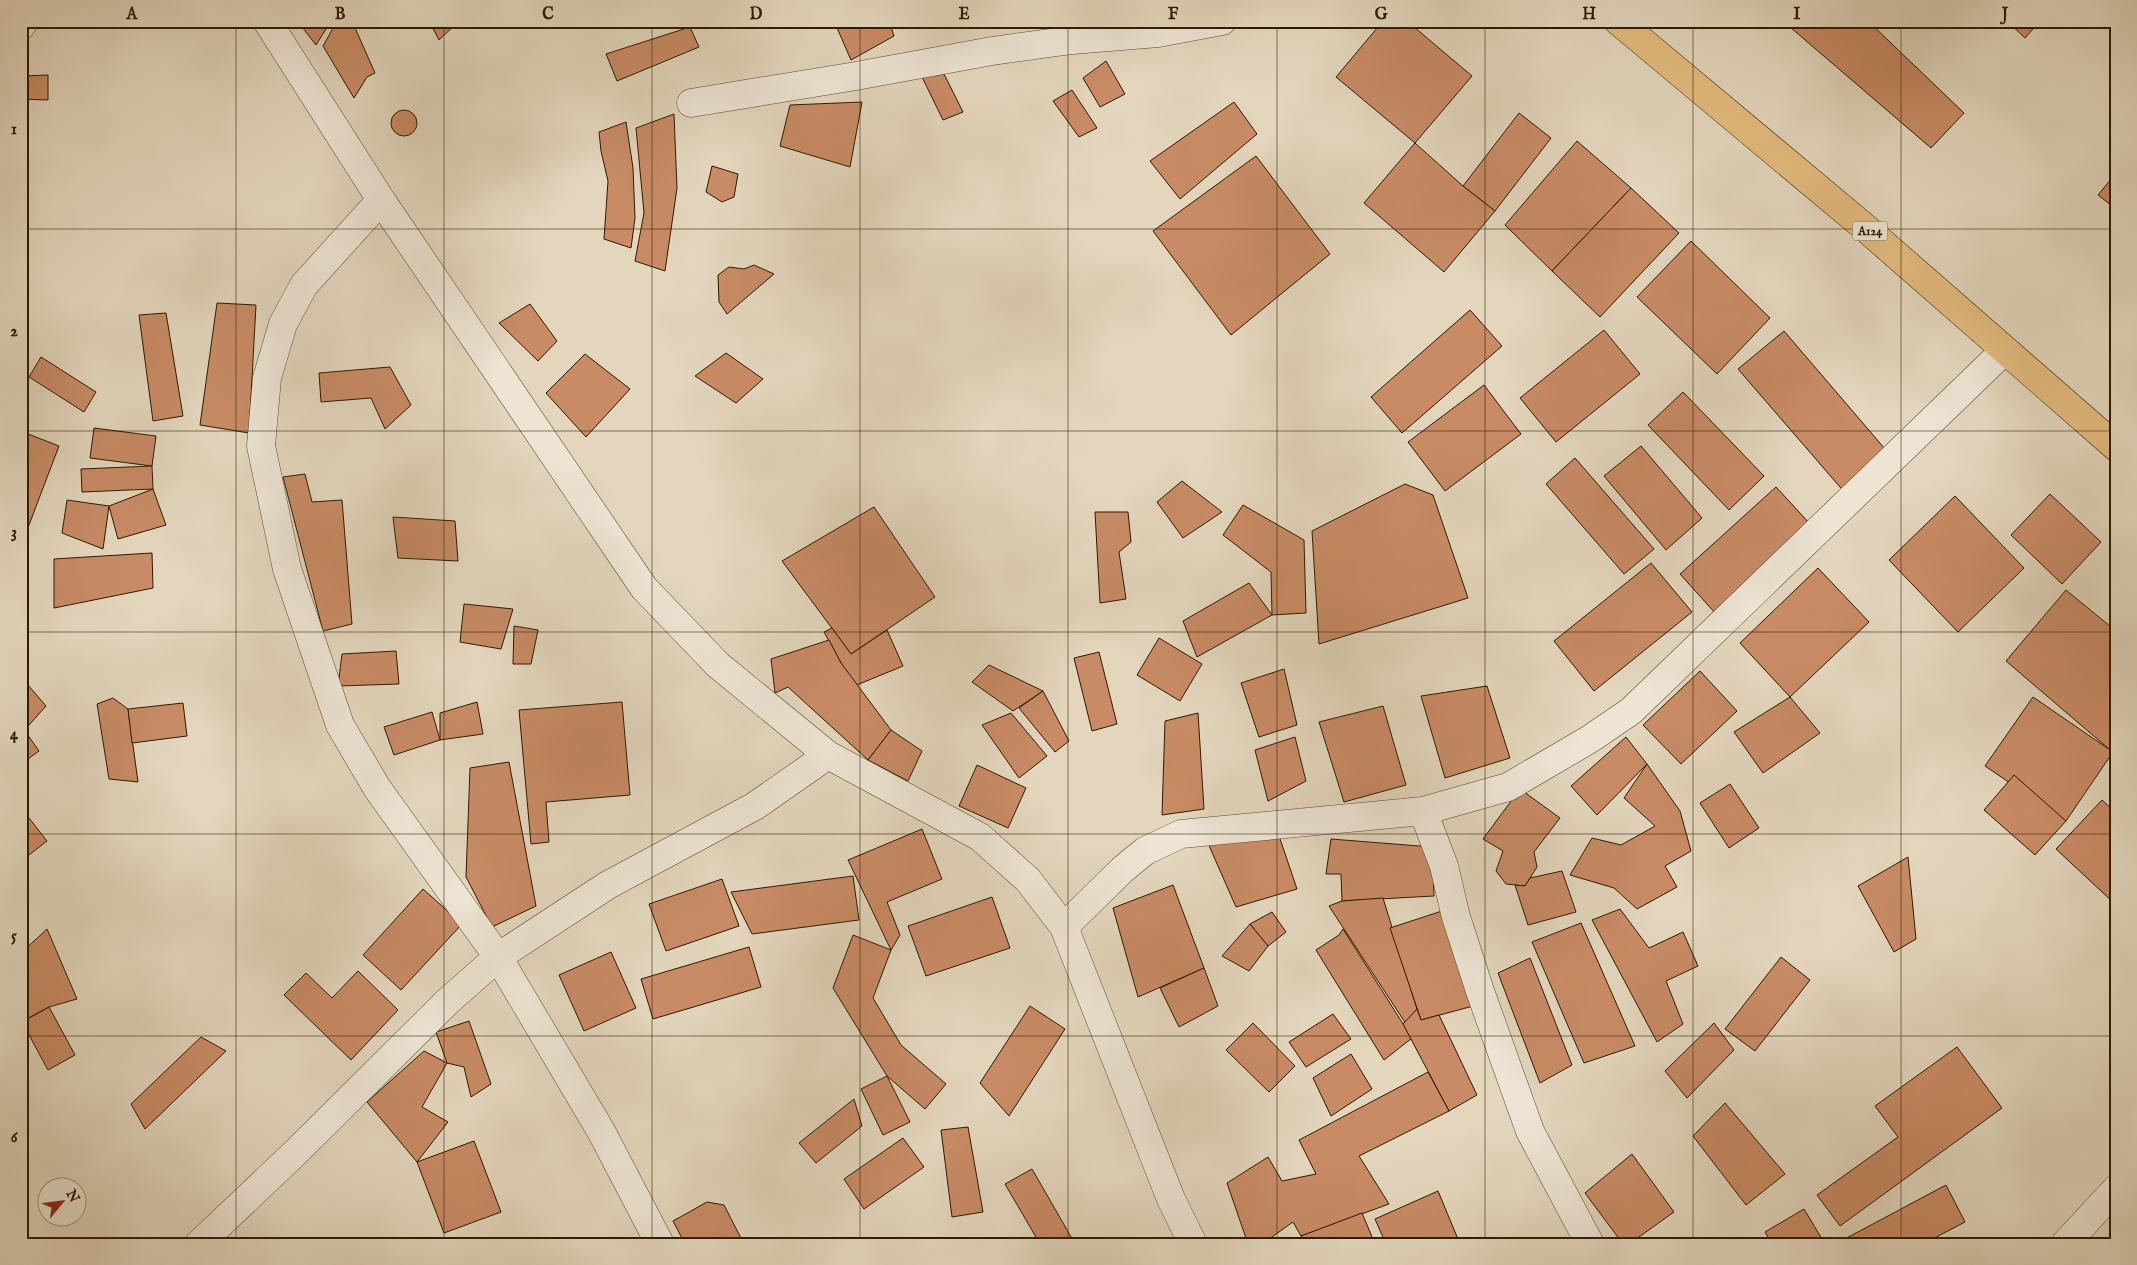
<svg xmlns="http://www.w3.org/2000/svg" width="2137" height="1265" viewBox="0 0 2137 1265" font-family="'IM FELL English',serif">
	<style>
		.building { fill: #c88b65; stroke: #2e1a00 }
		.lines { fill: none; stroke-linecap: round; stroke-linejoin: round }
		.minor-casing { stroke: #5b492f; stroke-width: 29 }
		.highway-casing { stroke: #2e1a00; stroke-width: 29 }
		.minor { stroke: #ede4d4; stroke-width: 28 }
		.highway { stroke: #e2bb7e; stroke-width: 28 }
		.grid { fill: none; stroke: #2e1a00; stroke-width: 1; stroke-opacity: 0.55 }
		.labels { text-anchor: middle; dominant-baseline: central; stroke-width: 5; stroke-linejoin: round; paint-order: stroke }
		.shield { fill: #ede4d4; stroke: #675740; stroke-width: 1 }
		.shield-label { font-size: 12px; font-weight: bold; fill: #2e1a00 }
		.neatline { fill: none; stroke: #2e1a00; stroke-width: 2 }
		.grid-label { font-size: 16px; text-anchor: middle; font-weight: bold; fill: #2e1a00 }
	</style>
	<rect width="100%" height="100%" fill="#e3d6bd"/>
	<filter id="stains"><feTurbulence type="fractalNoise" baseFrequency=".004" numOctaves="4"/><feColorMatrix values="0 0 0 0 .2 0 0 0 0 .09 0 0 0 0 .02 0 0 0 .5 -.17"/></filter>
	<radialGradient id="worn" r=".72"><stop offset=".6" stop-color="#630" stop-opacity="0"/><stop offset="1" stop-color="#630" stop-opacity=".3"/></radialGradient>
	<!-- building -->
	<g class="building">
		<path d="M 301,21 L 331,21 L 316,45 L 302,27 Z"/>
		<path d="M 337,21 L 352,21 L 375,73 L 367,77 L 354,98 L 323,46 Z"/>
		<path d="M 429,21 L 459,21 L 439,40 Z"/>
		<path d="M 834,21 L 889,21 L 894,36 L 851,60 Z"/>
		<path d="M 1383,21 L 1407,21 L 1472,76 L 1415,143 L 1336,77 Z"/>
		<path d="M 1783,21 L 1868,21 L 1964,113 L 1931,148 Z"/>
		<path d="M 2007,21 L 2040,21 L 2025,38 Z"/>
		<path d="M 690,27 L 699,47 L 617,81 L 606,54 Z"/>
		<path d="M 1106,61 L 1125,94 L 1100,107 L 1083,78 Z"/>
		<path d="M 944,74 L 963,112 L 943,120 L 922,77 Z"/>
		<path d="M 48,75 L 48,100 L 21,99 L 21,76 Z"/>
		<path d="M 1072,90 L 1097,128 L 1079,137 L 1053,101 Z"/>
		<path d="M 862,102 L 850,167 L 780,146 L 790,105 Z"/>
		<path d="M 1234,102 L 1257,134 L 1180,199 L 1150,161 Z"/>
		<circle cx="404" cy="123" r="13"/>
		<path d="M 1519,113 L 1551,138 L 1495,211 L 1463,186 Z"/>
		<path d="M 674,114 L 677,188 L 665,271 L 635,261 L 644,213 L 636,128 Z"/>
		<path d="M 626,122 L 633,168 L 635,218 L 631,248 L 604,239 L 608,181 L 601,151 L 599,132 Z"/>
		<path d="M 1577,141 L 1631,188 L 1552,271 L 1505,225 Z"/>
		<path d="M 1415,143 L 1463,186 L 1495,211 L 1444,272 L 1364,203 Z"/>
		<path d="M 1256,156 L 1330,254 L 1231,335 L 1153,231 Z"/>
		<path d="M 712,166 L 738,174 L 734,197 L 722,202 L 706,192 Z"/>
		<path d="M 2116,173 L 2116,209 L 2098,195 Z"/>
		<path d="M 1631,188 L 1679,233 L 1600,317 L 1552,271 Z"/>
		<path d="M 1691,241 L 1770,318 L 1717,374 L 1637,297 Z"/>
		<path d="M 754,265 L 774,274 L 727,314 L 719,302 L 718,275 L 729,267 L 744,269 Z"/>
		<path d="M 217,303 L 256,305 L 249,433 L 200,425 Z"/>
		<path d="M 530,304 L 557,341 L 538,361 L 499,323 Z"/>
		<path d="M 1470,310 L 1502,346 L 1402,433 L 1371,397 Z"/>
		<path d="M 166,313 L 183,416 L 153,421 L 139,315 Z"/>
		<path d="M 1604,330 L 1640,374 L 1556,442 L 1520,398 Z"/>
		<path d="M 1784,331 L 1891,456 L 1846,494 L 1738,369 Z"/>
		<path d="M 726,353 L 763,379 L 736,403 L 695,376 Z"/>
		<path d="M 585,354 L 630,389 L 586,437 L 546,393 Z"/>
		<path d="M 41,357 L 96,392 L 84,412 L 29,377 Z"/>
		<path d="M 390,367 L 411,405 L 385,429 L 371,398 L 321,402 L 319,373 Z"/>
		<path d="M 1484,385 L 1521,434 L 1445,491 L 1408,442 Z"/>
		<path d="M 1683,392 L 1764,476 L 1729,510 L 1648,425 Z"/>
		<path d="M 94,428 L 156,436 L 152,466 L 90,458 Z"/>
		<path d="M 23,432 L 59,446 L 21,546 L 21,436 Z"/>
		<path d="M 1641,446 L 1702,518 L 1666,550 L 1604,476 Z"/>
		<path d="M 1575,458 L 1654,549 L 1624,574 L 1546,484 Z"/>
		<path d="M 152,466 L 153,489 L 82,492 L 81,469 Z"/>
		<path d="M 305,474 L 312,502 L 342,500 L 352,624 L 323,631 L 283,477 Z"/>
		<path d="M 1182,481 L 1222,512 L 1183,538 L 1157,502 Z"/>
		<path d="M 1405,484 L 1433,495 L 1468,598 L 1319,644 L 1312,531 Z"/>
		<path d="M 1776,487 L 1811,525 L 1716,614 L 1680,574 Z"/>
		<path d="M 153,489 L 166,525 L 118,539 L 109,506 Z"/>
		<path d="M 2050,494 L 2101,542 L 2062,584 L 2011,535 Z"/>
		<path d="M 1955,496 L 2024,568 L 1958,632 L 1889,560 Z"/>
		<path d="M 67,500 L 109,506 L 103,549 L 62,533 Z"/>
		<path d="M 1243,505 L 1304,540 L 1306,613 L 1272,615 L 1271,572 L 1223,535 Z"/>
		<path d="M 874,507 L 935,597 L 851,654 L 782,561 Z"/>
		<path d="M 1095,512 L 1128,512 L 1131,542 L 1119,552 L 1126,599 L 1100,603 Z"/>
		<path d="M 393,517 L 455,521 L 458,561 L 398,558 Z"/>
		<path d="M 152,553 L 153,588 L 54,608 L 54,559 Z"/>
		<path d="M 1651,563 L 1692,612 L 1594,691 L 1554,641 Z"/>
		<path d="M 1818,568 L 1869,622 L 1790,697 L 1740,643 Z"/>
		<path d="M 1249,583 L 1272,615 L 1197,657 L 1183,621 Z"/>
		<path d="M 2066,590 L 2116,631 L 2116,755 L 2006,661 Z"/>
		<path d="M 464,604 L 513,609 L 501,649 L 460,642 Z"/>
		<path d="M 514,626 L 538,630 L 531,664 L 513,664 Z"/>
		<path d="M 832,628 L 851,654 L 887,630 L 903,666 L 847,689 L 837,668 L 841,663 L 824,632 Z"/>
		<path d="M 1159,638 L 1202,664 L 1180,701 L 1137,675 Z"/>
		<path d="M 829,640 L 841,663 L 891,730 L 868,760 L 788,687 L 775,693 L 771,659 Z"/>
		<path d="M 396,651 L 399,684 L 338,686 L 342,654 Z"/>
		<path d="M 1099,652 L 1117,724 L 1092,731 L 1074,658 Z"/>
		<path d="M 989,665 L 1043,691 L 1013,711 L 972,682 Z"/>
		<path d="M 1284,669 L 1297,725 L 1259,737 L 1241,683 Z"/>
		<path d="M 1700,671 L 1737,711 L 1681,764 L 1643,725 Z"/>
		<path d="M 21,677 L 46,706 L 21,734 Z"/>
		<path d="M 1487,686 L 1510,758 L 1445,778 L 1421,696 Z"/>
		<path d="M 1043,691 L 1069,741 L 1055,752 L 1019,708 Z"/>
		<path d="M 1790,697 L 1820,733 L 1763,773 L 1734,732 Z"/>
		<path d="M 2033,697 L 2113,752 L 2066,821 L 1985,766 Z"/>
		<path d="M 113,698 L 128,709 L 138,782 L 109,779 L 97,704 Z"/>
		<path d="M 477,702 L 483,734 L 440,740 L 440,713 Z"/>
		<path d="M 622,702 L 630,795 L 546,802 L 549,842 L 531,844 L 519,710 Z"/>
		<path d="M 183,703 L 187,736 L 132,743 L 128,709 Z"/>
		<path d="M 1383,706 L 1406,785 L 1344,802 L 1319,722 Z"/>
		<path d="M 432,712 L 440,740 L 394,755 L 384,727 Z"/>
		<path d="M 1011,713 L 1047,756 L 1019,778 L 982,725 Z"/>
		<path d="M 1198,713 L 1204,809 L 1162,815 L 1165,721 Z"/>
		<path d="M 891,730 L 922,751 L 908,781 L 868,760 Z"/>
		<path d="M 25,731 L 39,751 L 21,764 L 21,734 Z"/>
		<path d="M 1295,737 L 1306,781 L 1268,801 L 1255,750 Z"/>
		<path d="M 1626,737 L 1647,764 L 1597,815 L 1571,786 Z"/>
		<path d="M 509,762 L 536,906 L 492,927 L 466,877 L 470,768 Z"/>
		<path d="M 1647,764 L 1680,811 L 1691,851 L 1665,866 L 1677,887 L 1637,909 L 1614,888 L 1570,875 L 1592,838 L 1621,845 L 1655,826 L 1624,798 Z"/>
		<path d="M 977,765 L 1026,788 L 1008,828 L 959,806 Z"/>
		<path d="M 2014,775 L 2066,821 L 2035,855 L 1984,810 Z"/>
		<path d="M 1730,784 L 1759,828 L 1729,848 L 1700,803 Z"/>
		<path d="M 1520,789 L 1560,818 L 1534,852 L 1537,867 L 1525,886 L 1506,884 L 1496,871 L 1503,851 L 1483,839 Z"/>
		<path d="M 2102,800 L 2116,813 L 2116,905 L 2056,849 Z"/>
		<path d="M 21,816 L 29,818 L 47,841 L 25,858 L 21,853 Z"/>
		<path d="M 1276,827 L 1297,889 L 1236,907 L 1207,841 Z"/>
		<path d="M 922,829 L 942,879 L 887,902 L 900,935 L 891,950 L 848,860 Z"/>
		<path d="M 1331,839 L 1432,847 L 1434,896 L 1342,901 L 1341,874 L 1326,874 Z"/>
		<path d="M 1908,857 L 1916,939 L 1894,952 L 1858,886 Z"/>
		<path d="M 1562,871 L 1576,912 L 1528,925 L 1515,885 L 1525,886 L 1530,878 Z"/>
		<path d="M 853,876 L 859,920 L 752,934 L 731,892 Z"/>
		<path d="M 722,879 L 739,926 L 666,951 L 649,904 Z"/>
		<path d="M 1173,885 L 1204,968 L 1138,997 L 1113,908 Z"/>
		<path d="M 423,889 L 462,924 L 401,990 L 363,955 Z"/>
		<path d="M 992,897 L 1010,948 L 926,976 L 908,926 Z"/>
		<path d="M 1383,898 L 1417,1009 L 1406,1024 L 1329,906 L 1342,901 Z"/>
		<path d="M 1620,909 L 1649,948 L 1683,932 L 1698,966 L 1666,981 L 1683,1024 L 1657,1042 L 1592,920 Z"/>
		<path d="M 1445,910 L 1477,1005 L 1421,1020 L 1390,928 Z"/>
		<path d="M 1272,912 L 1286,932 L 1268,946 L 1250,924 Z"/>
		<path d="M 1581,923 L 1635,1046 L 1584,1063 L 1532,942 Z"/>
		<path d="M 1250,924 L 1268,946 L 1249,971 L 1222,956 Z"/>
		<path d="M 47,929 L 77,999 L 49,1007 L 21,1022 L 21,953 Z"/>
		<path d="M 1343,929 L 1412,1038 L 1384,1060 L 1316,950 L 1339,935 Z"/>
		<path d="M 853,935 L 891,950 L 873,998 L 901,1045 L 946,1084 L 925,1109 L 887,1076 L 833,988 Z"/>
		<path d="M 749,947 L 761,987 L 653,1019 L 641,979 Z"/>
		<path d="M 611,952 L 636,1008 L 584,1031 L 559,975 Z"/>
		<path d="M 1781,957 L 1810,980 L 1755,1051 L 1725,1029 Z"/>
		<path d="M 1530,958 L 1572,1065 L 1540,1083 L 1498,973 Z"/>
		<path d="M 1204,968 L 1218,1006 L 1179,1027 L 1160,988 Z"/>
		<path d="M 358,971 L 398,1010 L 351,1060 L 284,995 L 306,973 L 332,998 Z"/>
		<path d="M 1030,1006 L 1065,1029 L 1009,1116 L 980,1083 Z"/>
		<path d="M 49,1007 L 75,1055 L 48,1070 L 22,1022 Z"/>
		<path d="M 1417,1009 L 1421,1020 L 1439,1015 L 1477,1095 L 1449,1111 L 1403,1024 Z"/>
		<path d="M 1333,1014 L 1351,1039 L 1306,1067 L 1289,1042 Z"/>
		<path d="M 469,1021 L 491,1084 L 471,1097 L 464,1067 L 447,1063 L 436,1032 Z"/>
		<path d="M 1253,1023 L 1295,1066 L 1269,1092 L 1226,1050 Z"/>
		<path d="M 1714,1023 L 1734,1050 L 1687,1098 L 1665,1071 Z"/>
		<path d="M 201,1037 L 226,1051 L 145,1129 L 131,1104 Z"/>
		<path d="M 1957,1047 L 2002,1108 L 1840,1226 L 1817,1195 L 1898,1137 L 1875,1106 Z"/>
		<path d="M 424,1051 L 447,1063 L 422,1107 L 448,1122 L 417,1162 L 367,1102 Z"/>
		<path d="M 1351,1054 L 1372,1089 L 1331,1116 L 1313,1078 Z"/>
		<path d="M 1428,1072 L 1449,1111 L 1359,1156 L 1389,1204 L 1301,1236 L 1293,1222 L 1262,1244 L 1248,1244 L 1227,1183 L 1268,1157 L 1282,1181 L 1316,1174 L 1299,1140 Z"/>
		<path d="M 887,1076 L 910,1122 L 883,1135 L 861,1089 Z"/>
		<path d="M 854,1099 L 862,1126 L 816,1163 L 799,1143 Z"/>
		<path d="M 1725,1103 L 1785,1174 L 1746,1205 L 1693,1136 Z"/>
		<path d="M 968,1127 L 983,1212 L 952,1217 L 941,1130 Z"/>
		<path d="M 903,1138 L 924,1167 L 864,1209 L 844,1179 Z"/>
		<path d="M 474,1141 L 501,1212 L 444,1233 L 417,1162 Z"/>
		<path d="M 1632,1154 L 1674,1212 L 1629,1244 L 1623,1244 L 1585,1193 Z"/>
		<path d="M 1032,1169 L 1074,1242 L 1072,1244 L 1040,1244 L 1005,1184 Z"/>
		<path d="M 1946,1185 L 1965,1222 L 1923,1244 L 1842,1244 L 1841,1241 Z"/>
		<path d="M 1438,1191 L 1460,1244 L 1386,1244 L 1375,1219 Z"/>
		<path d="M 707,1202 L 724,1205 L 744,1244 L 685,1244 L 673,1221 Z"/>
		<path d="M 1804,1209 L 1825,1244 L 1772,1244 L 1765,1232 Z"/>
		<path d="M 1362,1213 L 1375,1244 L 1305,1244 L 1301,1236 Z"/>
	</g>
	<g class="lines">
		<!-- minor casing -->
		<g class="minor-casing">
			<g id="minor">
				<path d="M 267,21 L 381,200 L 644,588 L 718,665 L 828,755 L 980,837 L 1028,880 L 1064,927 L 1171,1199 L 1193,1244"/>
				<path d="M 21,26 L 24,21"/>
				<path d="M 691,103 L 856,76 L 992,51 L 1072,40 L 1158,33 L 1222,21"/>
				<path d="M 381,200 L 304,285 L 283,324 L 267,378 L 261,446 L 287,569 L 340,725 L 377,788 L 498,957 L 601,1131 L 660,1244"/>
				<path d="M 1423,811 L 1444,866 L 1456,917 L 1480,991 L 1530,1131 L 1590,1244"/>
				<path d="M 1064,927 L 1122,870 L 1145,851 L 1181,834 L 1423,811 L 1508,787 L 1590,739 L 1631,711 L 2005,350"/>
				<path d="M 199,1244 L 295,1153 L 447,1002 L 498,957 L 608,885 L 755,806 L 828,755"/>
				<path d="M 2065,1244 L 2116,1189"/>
			</g>
		</g>
		<!-- highway casing -->
		<g class="highway-casing">
			<path id="highway" d="M 1618,21 L 1862,225 L 2116,447"/>
		</g>
		<!-- minor -->
		<use href="#minor" class="minor"/>
		<!-- highway -->
		<use href="#highway" class="highway"/>
	</g>
	<!-- grid -->
	<path class="grid" d="M 236,21 L 236,1244M 444,21 L 444,1244M 652,21 L 652,1244M 860,21 L 860,1244M 1068,21 L 1068,1244M 1277,21 L 1277,1244M 1485,21 L 1485,1244M 1693,21 L 1693,1244M 1901,21 L 1901,1244M 21,229 L 2116,229M 21,431 L 2116,431M 21,632 L 2116,632M 21,834 L 2116,834M 21,1036 L 2116,1036"/>
	<g class="labels">
		<!-- shield labels -->
		<rect class="shield" x="1852.5" y="221.5" width="35" height="19" rx="4"/>
		<g class="shield-label">
			<text x="1870" y="231">A124</text>
		</g>
	</g>
	<!-- margin -->
	<rect width="2137" height="1265" fill="none" stroke="#e3d6bd" stroke-width="55"/>
	<!-- north arrow -->
	<g transform="translate(62 1202) rotate(61)"><circle r="24" fill="#ede4d4" stroke="#a1937f"/>
	<path d="M0-4L9 19L0 12L-9 19Z" fill="#8f2418"/>
	<text y="-8" font-size="14" font-weight="bold" text-anchor="middle" fill="#2e1a00">N</text>
	</g>
	<rect x="28" y="28" width="2082" height="1210" class="neatline"/>
	<g class="grid-label">
		<text x="132" y="19">A</text>
		<text x="340" y="19">B</text>
		<text x="548" y="19">C</text>
		<text x="756" y="19">D</text>
		<text x="964" y="19">E</text>
		<text x="1173" y="19">F</text>
		<text x="1381" y="19">G</text>
		<text x="1589" y="19">H</text>
		<text x="1797" y="19">I</text>
		<text x="2005" y="19">J</text>
		<text x="14" y="134">1</text>
		<text x="14" y="336">2</text>
		<text x="14" y="537">3</text>
		<text x="14" y="739">4</text>
		<text x="14" y="941">5</text>
		<text x="14" y="1142">6</text>
	</g>
	<rect width="100%" height="100%" filter="url(#stains)"/>
	<rect width="100%" height="100%" fill="url(#worn)"/>
</svg>
